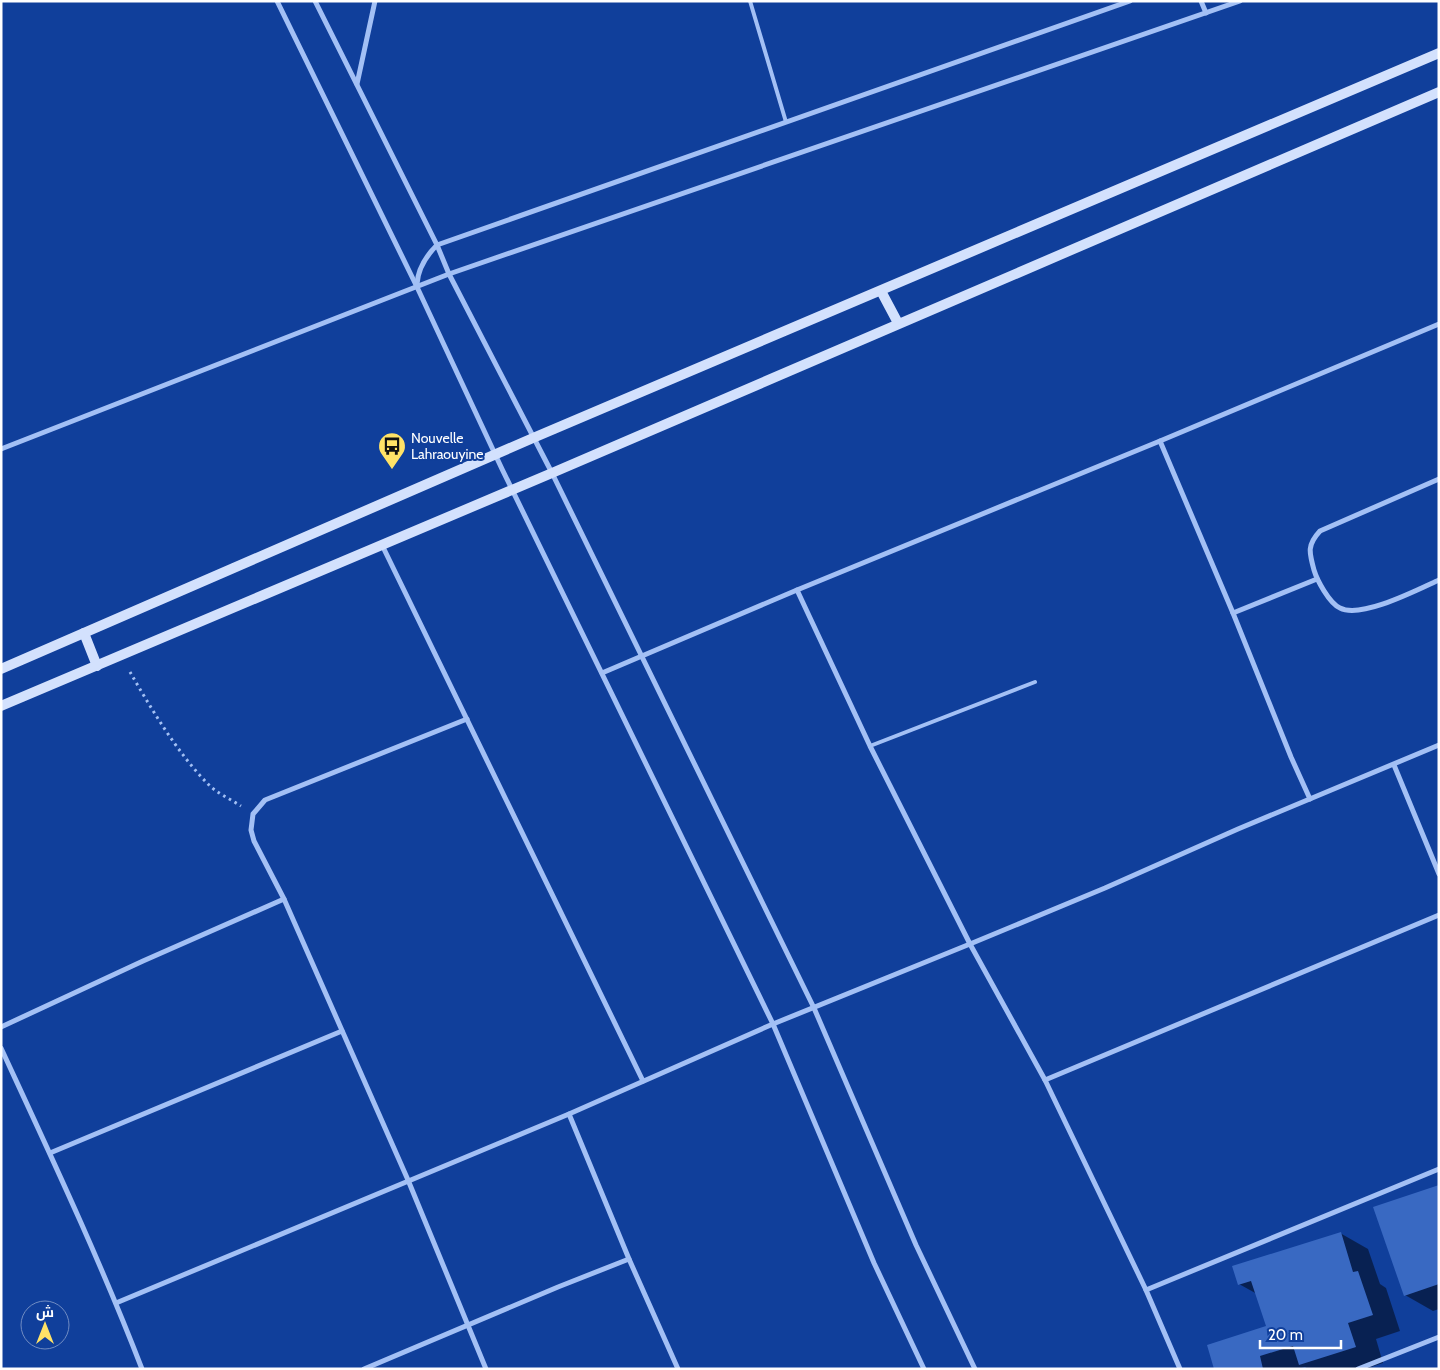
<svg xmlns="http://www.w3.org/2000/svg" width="1440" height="1370" viewBox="0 0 1440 1370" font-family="Cabin,Cairo,sans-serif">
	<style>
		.shadow { fill: #0007 }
		.building { fill: #3969c2 }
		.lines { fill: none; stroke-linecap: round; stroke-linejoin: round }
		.path { stroke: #a3c0f5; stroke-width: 3; stroke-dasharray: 2.5 4; stroke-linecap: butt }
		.lane { stroke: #a3c0f5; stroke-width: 4 }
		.street { stroke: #a3c0f5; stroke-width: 5 }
		.secondary { stroke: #d3e1fd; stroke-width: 10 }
		.labels { text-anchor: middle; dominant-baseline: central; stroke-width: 4; stroke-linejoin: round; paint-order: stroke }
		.poi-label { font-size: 14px; fill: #fff; stroke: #103f9b; text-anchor: start }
	</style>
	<rect width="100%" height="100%" fill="#103f9b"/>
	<!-- shadow -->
	<g class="shadow">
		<path d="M 1439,1186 L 1439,1309 L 1433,1311 L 1405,1295 Z"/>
		<path d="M 1340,1233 L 1368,1249 L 1380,1284 L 1386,1288 L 1400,1331 L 1376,1339 L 1383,1363 L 1365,1369 L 1308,1369 L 1305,1367 L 1298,1369 L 1216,1369 L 1268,1327 L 1257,1294 L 1239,1284 Z"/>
	</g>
	<!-- building -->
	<g class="building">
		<path d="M 1439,1185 L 1439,1284 L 1404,1296 L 1373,1207 Z"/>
		<path d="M 1341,1232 L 1353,1272 L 1358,1271 L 1373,1315 L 1348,1323 L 1356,1347 L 1299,1365 L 1293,1346 L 1260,1356 L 1263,1369 L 1214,1369 L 1207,1345 L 1266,1326 L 1251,1281 L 1238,1285 L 1232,1266 Z"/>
	</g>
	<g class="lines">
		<!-- path -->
		<path class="path" d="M 130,672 C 152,710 178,754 209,785 C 217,793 230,799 241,806"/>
		<!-- lane -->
		<g class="lane">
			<path d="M 750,1 L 786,122"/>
			<path d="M 870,746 L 1035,682"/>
		</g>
		<!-- street -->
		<g class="street">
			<path d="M 277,1 L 417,287 L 502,469 L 773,1024 L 874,1263 L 924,1369"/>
			<path d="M 315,1 L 437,245 L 449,274 L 552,473 L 814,1008 L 916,1245 L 975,1369"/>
			<path d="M 1201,1 L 1206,13"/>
			<path d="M 357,84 L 375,1"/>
			<path d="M 417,284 C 418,268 426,256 437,245 L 1130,1"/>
			<path d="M 1160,441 L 1233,613 L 1291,757 L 1310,799"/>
			<path d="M 1,449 L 449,274 L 1240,1"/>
			<path d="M 1439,479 L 1320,531 C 1307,545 1309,552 1314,570 C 1317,580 1329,603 1340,608 C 1361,619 1417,590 1439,580"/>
			<path d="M 382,545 L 643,1081"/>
			<path d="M 797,590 L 870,746 L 970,944 L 1045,1080 L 1146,1290 L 1180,1369"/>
			<path d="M 1233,613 L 1317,579"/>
			<path d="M 602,673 L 797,590 L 1160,441 L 1439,324"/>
			<path d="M 467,719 L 265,800 L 253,814 L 251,830 L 254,841 L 284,899 L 408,1180 L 486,1369"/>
			<path d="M 1394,765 L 1439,874"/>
			<path d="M 1,1027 L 143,961 L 284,899"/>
			<path d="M 1,1048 C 50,1154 100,1260 142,1369"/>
			<path d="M 1045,1080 L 1439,915"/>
			<path d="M 569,1114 L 629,1259 L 678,1369"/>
			<path d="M 50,1153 L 342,1031"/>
			<path d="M 1146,1290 L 1439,1169"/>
			<path d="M 116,1303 L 569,1114 L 773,1024 L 970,944 L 1105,888 L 1238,829 L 1439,745"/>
			<path d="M 364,1369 L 558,1287 L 629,1259"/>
			<path d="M 1358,1369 L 1439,1337"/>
		</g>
		<!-- secondary -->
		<g class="secondary">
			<path d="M 881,291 L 898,323"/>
			<path d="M 84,633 L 97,666"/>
			<path d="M 1,669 L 533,438 L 1439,53"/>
			<path d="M 1,706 L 552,473 L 1439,92"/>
		</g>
	</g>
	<!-- icons -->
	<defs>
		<g id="bus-pin" transform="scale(1.4375)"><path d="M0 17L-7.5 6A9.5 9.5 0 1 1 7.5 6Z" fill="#ffe267" stroke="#103f9b"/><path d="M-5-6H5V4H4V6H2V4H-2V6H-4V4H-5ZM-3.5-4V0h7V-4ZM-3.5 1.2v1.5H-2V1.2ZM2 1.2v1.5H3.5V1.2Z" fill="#111"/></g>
	</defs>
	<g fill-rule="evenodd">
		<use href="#bus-pin" x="392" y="446"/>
	</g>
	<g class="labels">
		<!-- poi labels -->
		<g class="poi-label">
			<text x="411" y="438">Nouvelle<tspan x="411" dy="16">Lahraouyine</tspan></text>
		</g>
	</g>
	<!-- border -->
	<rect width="1440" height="1370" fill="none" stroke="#ffffff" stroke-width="5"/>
	<!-- north arrow -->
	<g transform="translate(45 1325)"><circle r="24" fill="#103f9b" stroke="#708cc3"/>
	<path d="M0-4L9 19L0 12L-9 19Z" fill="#ffe267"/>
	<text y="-8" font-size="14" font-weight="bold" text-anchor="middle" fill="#ffffff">ش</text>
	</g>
	<!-- scale -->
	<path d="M1260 1340v8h81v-8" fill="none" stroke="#ffffff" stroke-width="2.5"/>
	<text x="1268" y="1340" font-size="15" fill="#ffffff" stroke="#103f9b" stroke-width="4" paint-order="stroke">20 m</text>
</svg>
